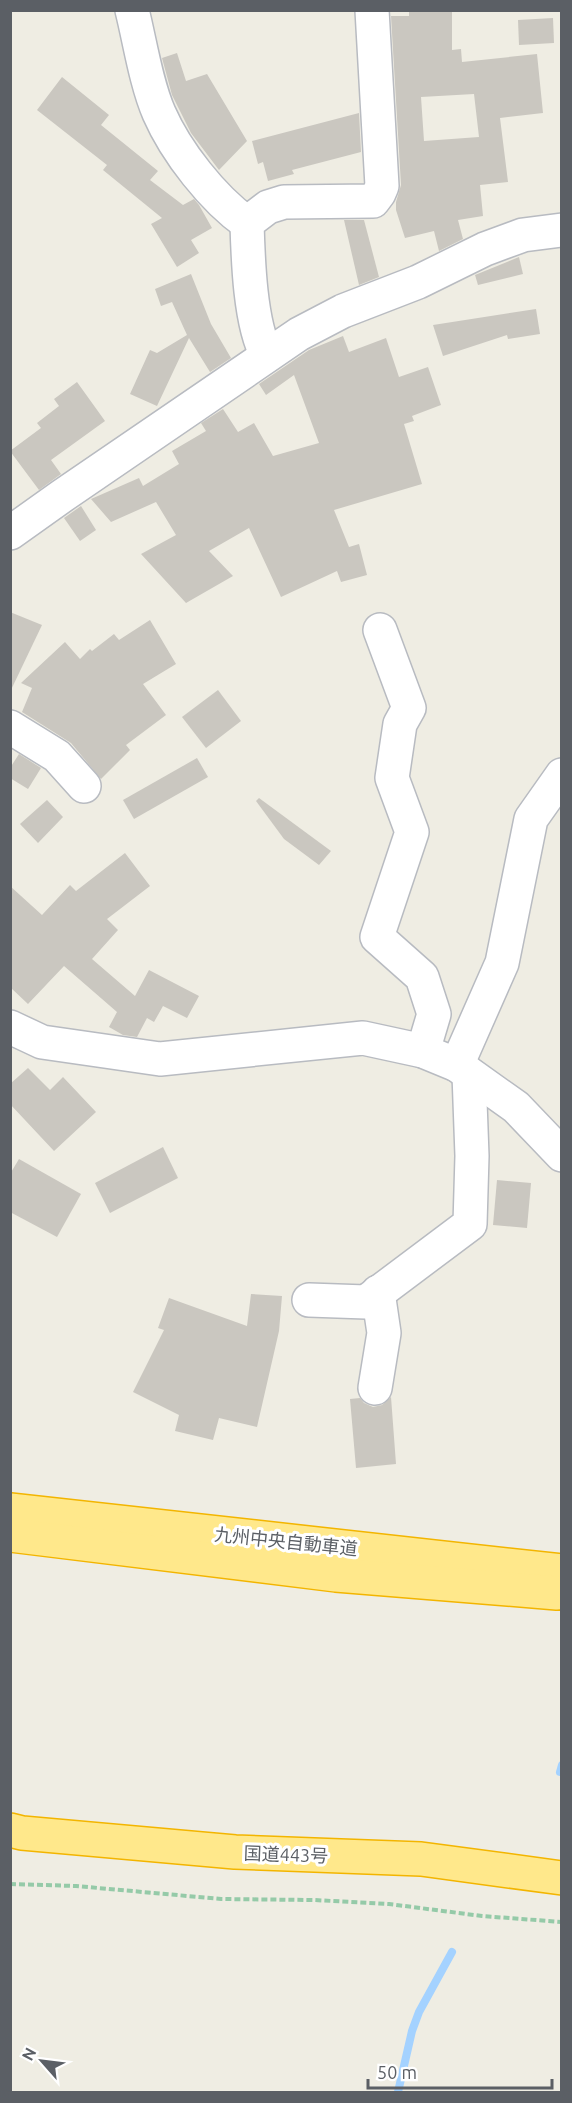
<svg xmlns="http://www.w3.org/2000/svg" width="572" height="2103" viewBox="0 0 572 2103" font-family="Ubuntu,'Noto Sans JP',sans-serif">
	<style>
		.lines { fill: none; stroke-linecap: round; stroke-linejoin: round }
		.stream { stroke: #a4d2ff; stroke-width: 8 }
		.building { fill: #cac7c0; fill-rule: evenodd }
		.minor-casing { stroke: #b8bbc1; stroke-width: 36 }
		.highway-casing { stroke: #f3b500; stroke-width: 36 }
		.path { stroke: #95caa8; stroke-width: 4; stroke-dasharray: 6 3; stroke-linecap: butt }
		.minor { stroke: #fff; stroke-width: 33 }
		.highway { stroke: #ffe88b; stroke-width: 33 }
		.labels { text-anchor: middle; dominant-baseline: central; stroke-width: 6; stroke-linejoin: round; paint-order: stroke }
		.street-label { font-size: 18px; fill: #5b5f65; stroke: #fff }
	</style>
	<rect width="100%" height="100%" fill="#efede3"/>
	<g class="lines">
		<!-- stream -->
		<g class="stream">
			<path d="M 560,1772 L 562,1765"/>
			<path d="M 398,2092 L 412,2031 L 419,2012 L 452,1952"/>
		</g>
	</g>
	<!-- building -->
	<g class="building">
		<path d="M 409,10 L 452,10 L 452,50 L 461,49 L 462,62 L 537,54 L 543,113 L 500,118 L 508,182 L 480,185 L 483,216 L 458,220 L 463,239 L 439,251 L 434,231 L 405,238 L 396,210 L 396,202 L 401,185 L 391,16 L 409,16 ZM 474,94 L 479,137 L 424,141 L 421,97 Z"/>
		<path d="M 553,18 L 554,43 L 519,45 L 518,20 Z"/>
		<path d="M 177,53 L 186,81 L 207,74 L 247,141 L 219,170 L 191,133 L 172,95 L 162,58 Z"/>
		<path d="M 62,77 L 109,115 L 101,125 L 158,171 L 150,180 L 183,205 L 194,199 L 199,205 L 212,228 L 191,240 L 199,253 L 177,267 L 151,224 L 162,218 L 103,170 L 107,165 L 37,110 Z"/>
		<path d="M 359,113 L 361,152 L 292,170 L 294,174 L 268,181 L 263,162 L 258,164 L 252,141 Z"/>
		<path d="M 344,220 L 364,220 L 379,277 L 359,285 Z"/>
		<path d="M 519,257 L 523,274 L 478,285 L 475,275 Z"/>
		<path d="M 191,274 L 211,324 L 231,358 L 210,372 L 189,338 L 157,406 L 130,394 L 150,350 L 157,353 L 187,335 L 172,302 L 161,306 L 155,289 Z"/>
		<path d="M 536,309 L 540,334 L 508,339 L 507,335 L 443,356 L 433,325 Z"/>
		<path d="M 343,336 L 349,352 L 386,338 L 399,377 L 428,367 L 441,405 L 412,416 L 414,421 L 404,424 L 422,484 L 334,510 L 349,547 L 359,544 L 367,575 L 341,582 L 337,571 L 281,597 L 249,528 L 209,551 L 233,576 L 186,603 L 141,554 L 176,535 L 156,502 L 111,522 L 91,499 L 139,478 L 143,486 L 179,464 L 172,451 L 206,431 L 201,423 L 223,409 L 238,432 L 254,423 L 273,456 L 319,443 L 294,375 L 266,395 L 259,384 L 309,350 Z"/>
		<path d="M 77,382 L 105,421 L 51,460 L 61,474 L 39,490 L 10,451 L 41,428 L 37,423 L 59,406 L 54,399 Z"/>
		<path d="M 81,506 L 96,530 L 80,541 L 64,518 Z"/>
		<path d="M 10,612 L 42,625 L 10,692 Z"/>
		<path d="M 150,620 L 176,664 L 143,684 L 166,715 L 126,745 L 130,750 L 101,779 L 71,743 L 22,712 L 32,688 L 21,683 L 65,642 L 80,659 L 90,649 L 92,651 L 114,634 L 119,640 Z"/>
		<path d="M 218,690 L 241,721 L 206,748 L 182,717 Z"/>
		<path d="M 19,754 L 41,768 L 28,789 L 10,778 L 10,768 Z"/>
		<path d="M 197,758 L 208,777 L 134,819 L 123,800 Z"/>
		<path d="M 259,798 L 331,851 L 319,865 L 284,839 L 256,801 Z"/>
		<path d="M 47,800 L 63,817 L 38,843 L 20,824 Z"/>
		<path d="M 125,853 L 150,886 L 107,919 L 118,930 L 92,959 L 135,996 L 149,970 L 199,996 L 187,1018 L 163,1006 L 154,1022 L 147,1018 L 137,1037 L 123,1035 L 109,1027 L 117,1012 L 64,966 L 28,1004 L 10,987 L 10,886 L 42,915 L 70,885 L 76,891 Z"/>
		<path d="M 28,1068 L 50,1090 L 63,1077 L 96,1112 L 54,1151 L 10,1104 L 10,1084 Z"/>
		<path d="M 163,1147 L 178,1178 L 110,1213 L 95,1183 Z"/>
		<path d="M 19,1159 L 81,1194 L 57,1237 L 10,1212 L 10,1174 Z"/>
		<path d="M 497,1180 L 531,1183 L 527,1228 L 493,1225 Z"/>
		<path d="M 251,1294 L 282,1296 L 279,1331 L 257,1427 L 219,1418 L 213,1440 L 175,1431 L 179,1415 L 133,1392 L 164,1330 L 158,1328 L 169,1298 L 247,1326 Z"/>
		<path d="M 391,1397 L 396,1464 L 356,1468 L 350,1399 L 360,1398 L 364,1403 L 373,1407 L 382,1405 Z"/>
	</g>
	<g class="lines">
		<!-- minor casing -->
		<g class="minor-casing">
			<g id="minor">
				<path d="M 132,10 C 140,42 146,83 159,113 C 176,152 213,199 247,223"/>
				<path d="M 267,355 C 250,325 248,259 247,223 L 268,207 L 284,202 L 373,201 L 379,193 L 382,186 L 372,10"/>
				<path d="M 10,533 L 62,496 L 299,334 L 343,311 L 418,282 L 485,249 L 523,235 L 562,230"/>
				<path d="M 380,630 L 409,708 L 400,724 L 392,778 L 412,832 L 377,937 L 422,977 L 434,1014 L 423,1051"/>
				<path d="M 10,727 L 57,756 L 84,786"/>
				<path d="M 10,1027 L 42,1042 L 160,1059 L 363,1038 L 423,1051 L 457,1065 L 516,1107 L 562,1155"/>
				<path d="M 457,1065 L 502,963 L 531,819 L 562,775"/>
				<path d="M 309,1300 L 366,1302 L 470,1224 L 472,1156 L 469,1074"/>
				<path d="M 375,1388 L 384,1333 L 378,1292"/>
			</g>
		</g>
		<!-- highway casing -->
		<g class="highway-casing">
			<g id="highway">
				<path d="M 10,1510 L 562,1571"/>
				<path d="M 10,1535 L 336,1575 L 557,1593"/>
				<path d="M 10,1830 L 22,1833 L 235,1852 L 421,1859 L 562,1878"/>
			</g>
		</g>
		<!-- path -->
		<path class="path" d="M 10,1884 L 76,1886 L 221,1899 L 314,1900 L 389,1904 L 482,1916 L 562,1922"/>
		<!-- minor -->
		<use href="#minor" class="minor"/>
		<!-- highway -->
		<use href="#highway" class="highway"/>
	</g>
	<g class="labels">
		<!-- street labels -->
		<g class="street-label">
			<text transform="translate(286 1541) rotate(6)">九州中央自動車道</text>
			<text transform="translate(286 1854) rotate(2)">国道443号</text>
		</g>
	</g>
	<!-- border -->
	<rect width="572" height="2103" fill="none" stroke="#5b5f65" stroke-width="24"/>
	<!-- north arrow -->
	<g transform="translate(42 2061) rotate(298)" stroke="#ffffff" stroke-width="4.5" paint-order="stroke">
	<path d="M0-4.5L10 22L0 15L-10 22Z" fill="#5b5f65"/>
	<text y="-9" font-size="16" font-weight="bold" text-anchor="middle" fill="#5b5f65">N</text>
	</g>
	<!-- scale -->
	<path d="M368 2079v9h184v-9" fill="none" stroke="#5b5f65" stroke-width="3"/>
	<text x="377" y="2079" font-size="18" fill="#5b5f65" stroke="#ffffff" stroke-width="4.5" paint-order="stroke">50 m</text>
</svg>
